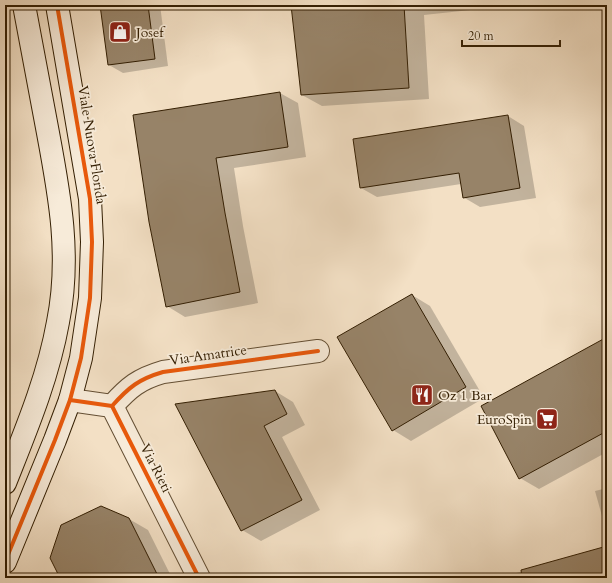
<svg xmlns="http://www.w3.org/2000/svg" width="612" height="583" viewBox="0 0 612 583" font-family="Cardo,serif">
	<style>
		.shadow { fill: #0003 }
		.building { fill: #978368; stroke: #341f03 }
		.lines { fill: none; stroke-linecap: round; stroke-linejoin: round }
		.street-casing { stroke: #644f34; stroke-width: 24 }
		.secondary-casing { stroke: #341f03; stroke-width: 24 }
		.street { stroke: #f7ebd9; stroke-width: 22 }
		.secondary { stroke: #f7ebd9; stroke-width: 22 }
		.cycleway-casing { stroke: #f7ebd9; stroke-width: 6 }
		.cycleway { stroke: #e8590c; stroke-width: 4 }
		.labels { text-anchor: middle; dominant-baseline: central; stroke-width: 3.5; stroke-linejoin: round; paint-order: stroke }
		.poi-label { font-size: 14px; fill: #341f03; stroke: #f7ebd9; text-anchor: start }
		.street-label { font-size: 14px; fill: #341f03; stroke: #f7ebd9 }
	</style>
	<rect width="100%" height="100%" fill="#f3e0c5"/>
	<filter id="stains"><feTurbulence type="fractalNoise" baseFrequency=".005" numOctaves="4"/><feColorMatrix values="0 0 0 0 .2 0 0 0 0 .09 0 0 0 0 .02 0 0 0 .5 -.17"/></filter>
	<radialGradient id="worn" r=".72"><stop offset=".6" stop-color="#630" stop-opacity="0"/><stop offset="1" stop-color="#630" stop-opacity=".3"/></radialGradient>
	<!-- shadow -->
	<g class="shadow">
		<path d="M 101,5 L 160,5 L 168,66 L 123,73 L 109,65 Z"/>
		<path d="M 292,5 L 516,5 L 424,15 L 429,99 L 322,106 L 302,95 Z"/>
		<path d="M 5,17 L 9,56 L 5,56 Z"/>
		<path d="M 280,93 L 298,103 L 306,157 L 234,168 L 243,226 L 258,303 L 185,317 L 167,306 L 134,115 Z"/>
		<path d="M 508,116 L 524,126 L 536,198 L 480,207 L 463,197 L 461,184 L 377,197 L 361,188 Z"/>
		<path d="M 412,295 L 430,306 L 484,398 L 411,441 L 393,430 Z"/>
		<path d="M 607,338 L 607,452 L 539,489 L 520,478 Z"/>
		<path d="M 275,391 L 293,402 L 305,425 L 282,437 L 320,510 L 261,541 L 242,530 L 177,405 Z"/>
		<path d="M 607,488 L 607,534 L 595,491 Z"/>
		<path d="M 129,519 L 148,530 L 172,578 L 62,578 Z"/>
		<path d="M 605,547 L 607,548 L 607,578 L 514,578 L 513,574 Z"/>
	</g>
	<!-- building -->
	<g class="building">
		<path d="M 100,5 L 148,5 L 155,59 L 108,65 Z"/>
		<path d="M 291,5 L 404,5 L 409,88 L 301,95 Z"/>
		<path d="M 280,92 L 288,147 L 216,158 L 225,213 L 240,292 L 166,307 L 149,222 L 133,115 Z"/>
		<path d="M 508,115 L 520,188 L 463,198 L 459,173 L 360,188 L 353,139 Z"/>
		<path d="M 412,294 L 466,387 L 392,431 L 337,337 Z"/>
		<path d="M 607,337 L 607,431 L 519,479 L 481,406 Z"/>
		<path d="M 275,390 L 287,414 L 264,426 L 302,500 L 241,531 L 175,404 Z"/>
		<path d="M 101,506 L 129,518 L 159,578 L 60,578 L 50,558 L 61,525 Z"/>
		<path d="M 607,546 L 607,578 L 522,578 L 521,570 Z"/>
	</g>
	<g class="lines">
		<!-- street casing -->
		<g class="street-casing">
			<g id="street">
				<path d="M 70,400 L 112,406 L 199,578"/>
				<path d="M 112,406 C 129,387 139,379 163,372 L 318,351"/>
			</g>
		</g>
		<!-- secondary casing -->
		<g class="secondary-casing">
			<g id="secondary">
				<path d="M 5,483 C 26,430 48,378 58,322 C 71,257 60,197 48,133 C 40,90 32,48 24,5"/>
				<path d="M 5,562 L 55,440 L 70,400 L 81,358 L 90,298 L 92,242 L 90,199 L 57,5"/>
			</g>
		</g>
		<!-- street -->
		<use href="#street" class="street"/>
		<!-- secondary -->
		<use href="#secondary" class="secondary"/>
		<!-- cycleway casing -->
		<g class="cycleway-casing">
			<g id="cycleway">
				<path d="M 70,400 L 112,406 L 199,578"/>
				<path d="M 112,406 C 129,387 139,379 163,372 L 318,351"/>
				<path d="M 5,562 L 55,440 L 70,400 L 81,358 L 90,298 L 92,242 L 90,199 L 57,5"/>
			</g>
		</g>
		<!-- cycleway -->
		<use href="#cycleway" class="cycleway"/>
	</g>
	<!-- icons -->
	<defs>
		<g id="shop-square" transform="scale(1.15)"><rect x="-9" y="-9" width="18" height="18" rx="4" fill="#8f2418" stroke="#f7ebd9"/><path d="M-5-2.5h2.3a2.7 3.5 0 0 1 5.4 0H5L5.5 6h-11ZM-1.5-2.5h3a1.5 2.3 0 0 0-3 0Z" fill="#fff"/></g>
		<g id="restaurant-square" transform="scale(1.15)"><rect x="-9" y="-9" width="18" height="18" rx="4" fill="#8f2418" stroke="#f7ebd9"/><path d="M-5-6h1v4h1v-4h1v4h1v-4h1v5L-1.5 .5V6h-2V.5L-5-1ZM5-6V6H3V1.5H1.5Q1.5-4 5-6Z" fill="#fff"/></g>
		<g id="supermarket-square" transform="scale(1.15)"><rect x="-9" y="-9" width="18" height="18" rx="4" fill="#8f2418" stroke="#f7ebd9"/><path d="M-6-5.5h2.5l.6 2H6L4.5 2H-2.5L-4.4-4H-6ZM-1.5 3.2a1.3 1.3 0 1 0 .1 0ZM3 3.2a1.3 1.3 0 1 0 .1 0Z" fill="#fff"/></g>
	</defs>
	<g fill-rule="evenodd">
		<use href="#shop-square" x="120" y="32"/>
		<use href="#restaurant-square" x="422" y="395"/>
		<use href="#supermarket-square" x="547" y="419"/>
	</g>
	<g class="labels">
		<!-- poi labels -->
		<g class="poi-label">
			<text x="136" y="32">Josef</text>
			<text x="438" y="395">Oz 1 Bar</text>
			<text x="532" y="419" text-anchor="end">EuroSpin</text>
		</g>
		<!-- street labels -->
		<g class="street-label">
			<text transform="translate(92 145) rotate(81)">Viale Nuova Florida</text>
			<text transform="translate(208 355) rotate(-8)">Via Amatrice</text>
			<text transform="translate(156 468) rotate(63)">Via Rieti</text>
		</g>
	</g>
	<!-- margin -->
	<rect width="612" height="583" fill="none" stroke="#f3e0c5" stroke-width="20"/>
	<rect x="6" y="6" width="600" height="571" fill="none" stroke="#341f03" stroke-width="2"/>
	<rect x="10" y="10" width="592" height="563" fill="none" stroke="#341f03"/>
	<!-- scale -->
	<path d="M462 40v6h98v-6" fill="none" stroke="#341f03" stroke-width="2"/>
	<text x="468" y="40" font-size="12" fill="#341f03" stroke="#f7ebd9" stroke-width="3" paint-order="stroke">20 m</text>
	<rect width="100%" height="100%" filter="url(#stains)"/>
	<rect width="100%" height="100%" fill="url(#worn)"/>
</svg>
